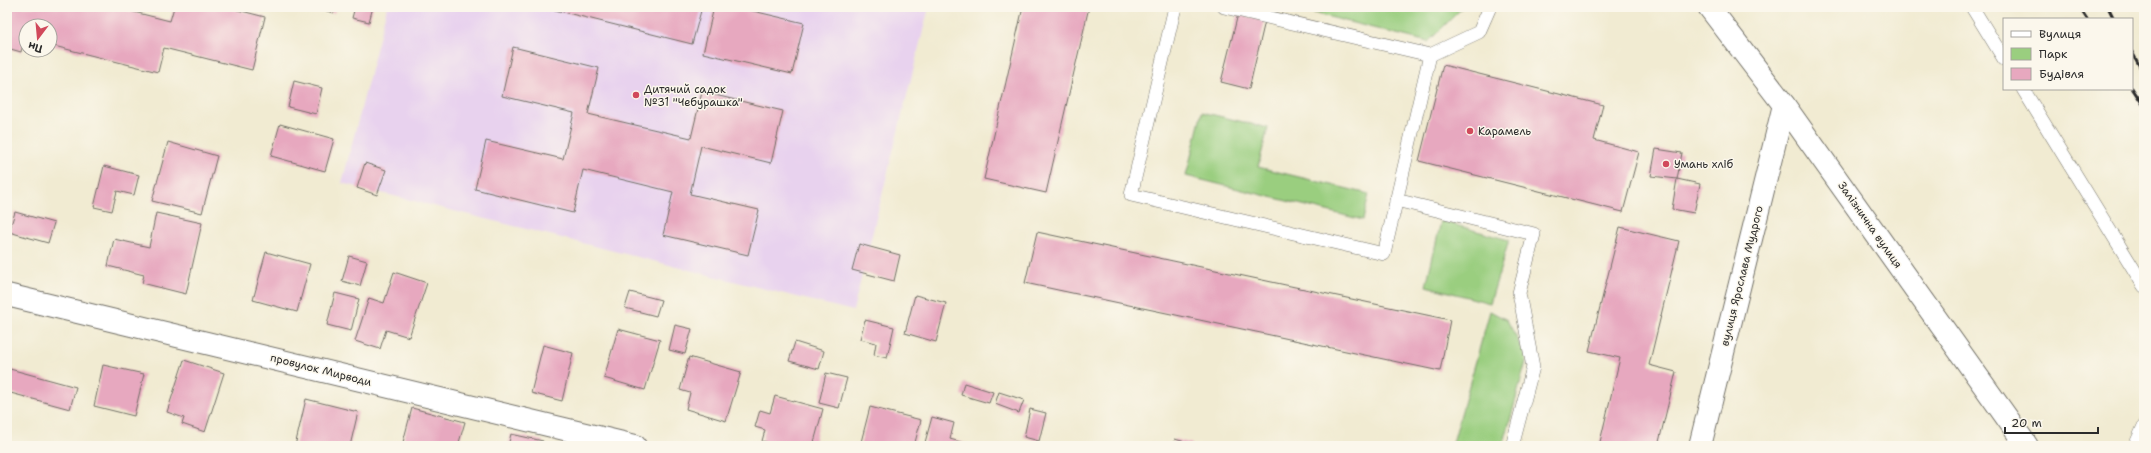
<svg xmlns="http://www.w3.org/2000/svg" width="2151" height="453" viewBox="0 0 2151 453" font-family="'Shantell Sans',sans-serif">
	<style>
		.built { fill: #e8d2ee }
		.green { fill: #9ace7f; stroke: #627c55 }
		.building { fill: #e7a8bf }
		.lines { fill: none; stroke-linecap: round; stroke-linejoin: round }
		.service-casing { stroke: #706e65; stroke-width: 14 }
		.minor-casing { stroke: #706e65; stroke-width: 24 }
		.secondary-casing { stroke: #706e65; stroke-width: 24 }
		.service { stroke: #fff; stroke-width: 13 }
		.minor { stroke: #fff; stroke-width: 22 }
		.secondary { stroke: #fff; stroke-width: 22 }
		.rail { stroke: #2b2b2b; stroke-width: 3 }
		.poi-dot { fill: #d1495b; stroke: #fbf7ec; stroke-width: 1.5 }
		.labels { text-anchor: middle; dominant-baseline: central; stroke-width: 3; stroke-linejoin: round; paint-order: stroke }
		.poi-label { font-size: 11px; fill: #2b2b2b; stroke: #fbf7ec; text-anchor: start }
		.street-label { font-size: 11px; fill: #2b2b2b; stroke: #fbf7ec }
	</style>
	<rect width="100%" height="100%" fill="#fbf7ec"/>
	<filter id="ink" filterUnits="userSpaceOnUse"><feTurbulence type="fractalNoise" baseFrequency=".025" numOctaves="2"/><feDisplacementMap in="SourceGraphic" scale="8" xChannelSelector="R" yChannelSelector="G"/><feConvolveMatrix kernelMatrix="1 2 1 2 8 2 1 2 1" color-interpolation-filters="sRGB"/></filter>
	<filter id="wash" filterUnits="userSpaceOnUse"><feTurbulence type="fractalNoise" baseFrequency=".012" numOctaves="4" result="noise"/><feDisplacementMap in="SourceGraphic" scale="16" xChannelSelector="R" yChannelSelector="G"/><feGaussianBlur stdDeviation="0.9" result="paint"/><feColorMatrix in="noise" values="0 0 0 0 0 0 0 0 0 0 0 0 0 0 0 0 0 1.4 0 .05"/><feComposite in="paint" operator="in"/></filter>
	<g filter="url(#wash)">
		<rect width="100%" height="100%" fill="#f1ebd2"/>
		<!-- built -->
		<path class="built" d="M 387,7 L 929,7 L 853,311 L 342,183 Z"/>
		<!-- green -->
		<g class="green">
			<path d="M 1290,7 L 1463,7 L 1428,42 Z"/>
			<path d="M 1202,112 L 1268,128 L 1258,167 L 1369,194 L 1363,220 L 1186,176 Z"/>
			<path d="M 1441,221 L 1509,240 L 1490,303 L 1426,286 Z"/>
			<path d="M 1490,311 L 1507,320 L 1527,358 L 1503,446 L 1452,446 Z"/>
		</g>
		<g id="blocks">
			<!-- building -->
			<g class="building">
				<path d="M 7,7 L 114,7 L 170,21 L 174,7 L 226,7 L 265,17 L 252,70 L 164,48 L 158,72 L 50,45 L 50,26 L 26,26 L 26,39 L 24,39 L 21,52 L 7,48 Z"/>
				<path d="M 312,7 L 336,7 L 334,13 Z"/>
				<path d="M 355,7 L 373,7 L 369,22 L 352,18 Z"/>
				<path d="M 543,7 L 702,7 L 692,44 Z"/>
				<path d="M 714,7 L 736,7 L 804,23 L 792,74 L 703,53 Z"/>
				<path d="M 1023,7 L 1089,7 L 1046,193 L 984,179 Z"/>
				<path d="M 1238,14 L 1265,21 L 1249,89 L 1221,82 Z"/>
				<path d="M 513,47 L 599,68 L 588,114 L 691,138 L 702,92 L 783,111 L 771,163 L 701,146 L 690,194 L 759,210 L 748,255 L 663,235 L 673,192 L 583,170 L 573,213 L 475,189 L 486,141 L 563,159 L 574,113 L 502,96 Z"/>
				<path d="M 1443,65 L 1603,105 L 1594,140 L 1639,152 L 1623,212 L 1419,161 Z"/>
				<path d="M 294,81 L 322,88 L 316,114 L 288,107 Z"/>
				<path d="M 280,124 L 334,139 L 325,171 L 271,156 Z"/>
				<path d="M 168,142 L 217,156 L 202,213 L 152,201 Z"/>
				<path d="M 1656,149 L 1682,153 L 1677,179 L 1700,184 L 1694,213 L 1672,209 L 1677,179 L 1651,176 Z"/>
				<path d="M 365,163 L 386,170 L 377,195 L 357,188 Z"/>
				<path d="M 104,166 L 139,175 L 134,195 L 117,191 L 112,211 L 94,207 Z"/>
				<path d="M 15,212 L 54,223 L 48,243 L 9,232 Z"/>
				<path d="M 156,213 L 202,223 L 186,294 L 142,283 L 144,275 L 108,266 L 114,239 L 149,247 Z"/>
				<path d="M 1620,227 L 1679,241 L 1649,365 L 1676,372 L 1658,446 L 1599,446 L 1620,358 L 1589,351 Z"/>
				<path d="M 1037,232 L 1450,320 L 1440,371 L 1025,283 Z"/>
				<path d="M 859,244 L 900,255 L 894,281 L 852,270 Z"/>
				<path d="M 266,252 L 310,264 L 297,312 L 253,300 Z"/>
				<path d="M 349,256 L 367,261 L 360,286 L 342,281 Z"/>
				<path d="M 394,272 L 427,283 L 409,337 L 386,330 L 380,349 L 355,341 L 369,298 L 384,303 Z"/>
				<path d="M 630,292 L 661,300 L 656,316 L 625,308 Z"/>
				<path d="M 335,293 L 359,299 L 351,331 L 327,325 Z"/>
				<path d="M 915,295 L 946,303 L 936,342 L 905,333 Z"/>
				<path d="M 865,320 L 894,327 L 887,358 L 874,355 L 876,343 L 860,339 Z"/>
				<path d="M 675,325 L 692,329 L 685,354 L 669,350 Z"/>
				<path d="M 618,329 L 660,340 L 645,390 L 604,378 Z"/>
				<path d="M 795,342 L 824,351 L 819,369 L 789,361 Z"/>
				<path d="M 543,345 L 573,353 L 562,401 L 531,393 Z"/>
				<path d="M 689,357 L 741,372 L 726,421 L 686,409 L 690,393 L 680,390 Z"/>
				<path d="M 184,360 L 224,373 L 205,432 L 182,424 L 184,418 L 167,412 Z"/>
				<path d="M 103,365 L 144,374 L 134,416 L 94,406 Z"/>
				<path d="M 10,369 L 76,387 L 70,409 L 7,392 Z"/>
				<path d="M 826,373 L 847,378 L 839,408 L 819,403 Z"/>
				<path d="M 964,383 L 993,392 L 989,403 L 961,395 Z"/>
				<path d="M 999,392 L 1024,400 L 1019,413 L 995,404 Z"/>
				<path d="M 775,396 L 823,409 L 813,446 L 780,446 L 762,441 L 765,430 L 755,427 L 760,410 L 770,413 Z"/>
				<path d="M 306,399 L 358,412 L 350,446 L 295,446 Z"/>
				<path d="M 870,407 L 921,420 L 914,446 L 860,446 Z"/>
				<path d="M 412,408 L 465,422 L 458,446 L 402,446 Z"/>
				<path d="M 1030,409 L 1046,413 L 1039,441 L 1024,437 Z"/>
				<path d="M 932,417 L 954,423 L 950,439 L 974,446 L 924,446 Z"/>
				<path d="M 511,434 L 543,441 L 542,446 L 508,446 Z"/>
				<path d="M 1175,439 L 1192,444 L 1192,446 L 1173,446 Z"/>
			</g>
		</g>
	</g>
	<g filter="url(#ink)">
		<use href="#blocks" fill-opacity="0" stroke="#706e65" stroke-width="1"/>
		<g class="lines">
			<!-- service casing -->
			<g class="service-casing">
				<g id="service">
					<path d="M 1175,7 L 1131,195 L 1384,254 L 1430,55"/>
					<path d="M 1224,7 L 1430,55 L 1479,32 L 1490,7"/>
					<path d="M 1972,7 L 2004,59"/>
					<path d="M 2023,89 L 2144,286"/>
					<path d="M 1396,200 L 1534,234 L 1519,293 L 1533,367 L 1513,443 L 1515,446"/>
					<path d="M 2135,446 L 2144,426"/>
				</g>
			</g>
			<!-- minor casing -->
			<g class="minor-casing">
				<g id="minor">
					<path d="M 7,295 L 635,446"/>
					<path d="M 1700,446 L 1784,105"/>
				</g>
			</g>
			<!-- secondary casing -->
			<g class="secondary-casing">
				<path id="secondary" d="M 1709,7 L 1784,105 L 2027,446"/>
			</g>
			<!-- service -->
			<use href="#service" class="service"/>
			<!-- minor -->
			<use href="#minor" class="minor"/>
			<!-- secondary -->
			<use href="#secondary" class="secondary"/>
			<!-- rail -->
			<g class="rail">
				<path d="M 2079,7 L 2087,19"/>
				<path d="M 2108,7 L 2114,19"/>
				<path d="M 2132,52 L 2144,74"/>
				<path d="M 2132,88 L 2144,106"/>
			</g>
		</g>
	</g>
	<!-- markers -->
	<g class="poi-dot">
		<circle cx="636" cy="95" r="4"/>
		<circle cx="1470" cy="131" r="4"/>
		<circle cx="1666" cy="164" r="4"/>
	</g>
	<g class="labels">
		<!-- poi labels -->
		<g class="poi-label">
			<text x="644" y="89">Дитячий садок<tspan x="644" dy="13">№31 "Чебурашка"</tspan></text>
			<text x="1478" y="131">Карамель</text>
			<text x="1674" y="164">Умань хліб</text>
		</g>
		<!-- street labels -->
		<g class="street-label">
			<text transform="translate(1870 225) rotate(55)">Залізнична вулиця</text>
			<text transform="translate(1742 276) rotate(-76)">вулиця Ярослава Мудрого</text>
			<text transform="translate(321 370) rotate(14)">провулок Мирводи</text>
		</g>
	</g>
	<!-- margin -->
	<rect width="2151" height="453" fill="none" stroke="#fbf7ec" stroke-width="24"/>
	<!-- legend -->
	<rect x="2003" y="18" width="130" height="72" fill="#fbf7ec" stroke="#a8a59f"/>
	<rect x="2011" y="31" width="20" height="6" fill="#ffffff" stroke="#a8a59f"/>
	<text x="2039" y="38" font-size="12" fill="#2b2b2b">Вулиця</text>
	<rect x="2011" y="48" width="20" height="12" fill="#9ace7f" stroke="#a8a59f"/>
	<text x="2039" y="58" font-size="12" fill="#2b2b2b">Парк</text>
	<rect x="2011" y="68" width="20" height="12" fill="#e7a8bf" stroke="#a8a59f"/>
	<text x="2039" y="78" font-size="12" fill="#2b2b2b">Будівля</text>
	<!-- north arrow -->
	<g transform="translate(38 38) rotate(196)"><circle r="19" fill="#fbf7ec" stroke="#a8a59f"/>
	<path d="M0-3L7 15L0 10L-7 15Z" fill="#d1495b"/>
	<text y="-6" font-size="11" font-weight="bold" text-anchor="middle" fill="#2b2b2b">Пн</text>
	</g>
	<!-- scale -->
	<path d="M2005 427v6h93v-6" fill="none" stroke="#2b2b2b" stroke-width="2"/>
	<text x="2011" y="427" font-size="12" fill="#2b2b2b" stroke="#fbf7ec" stroke-width="3" paint-order="stroke">20 m</text>
</svg>
